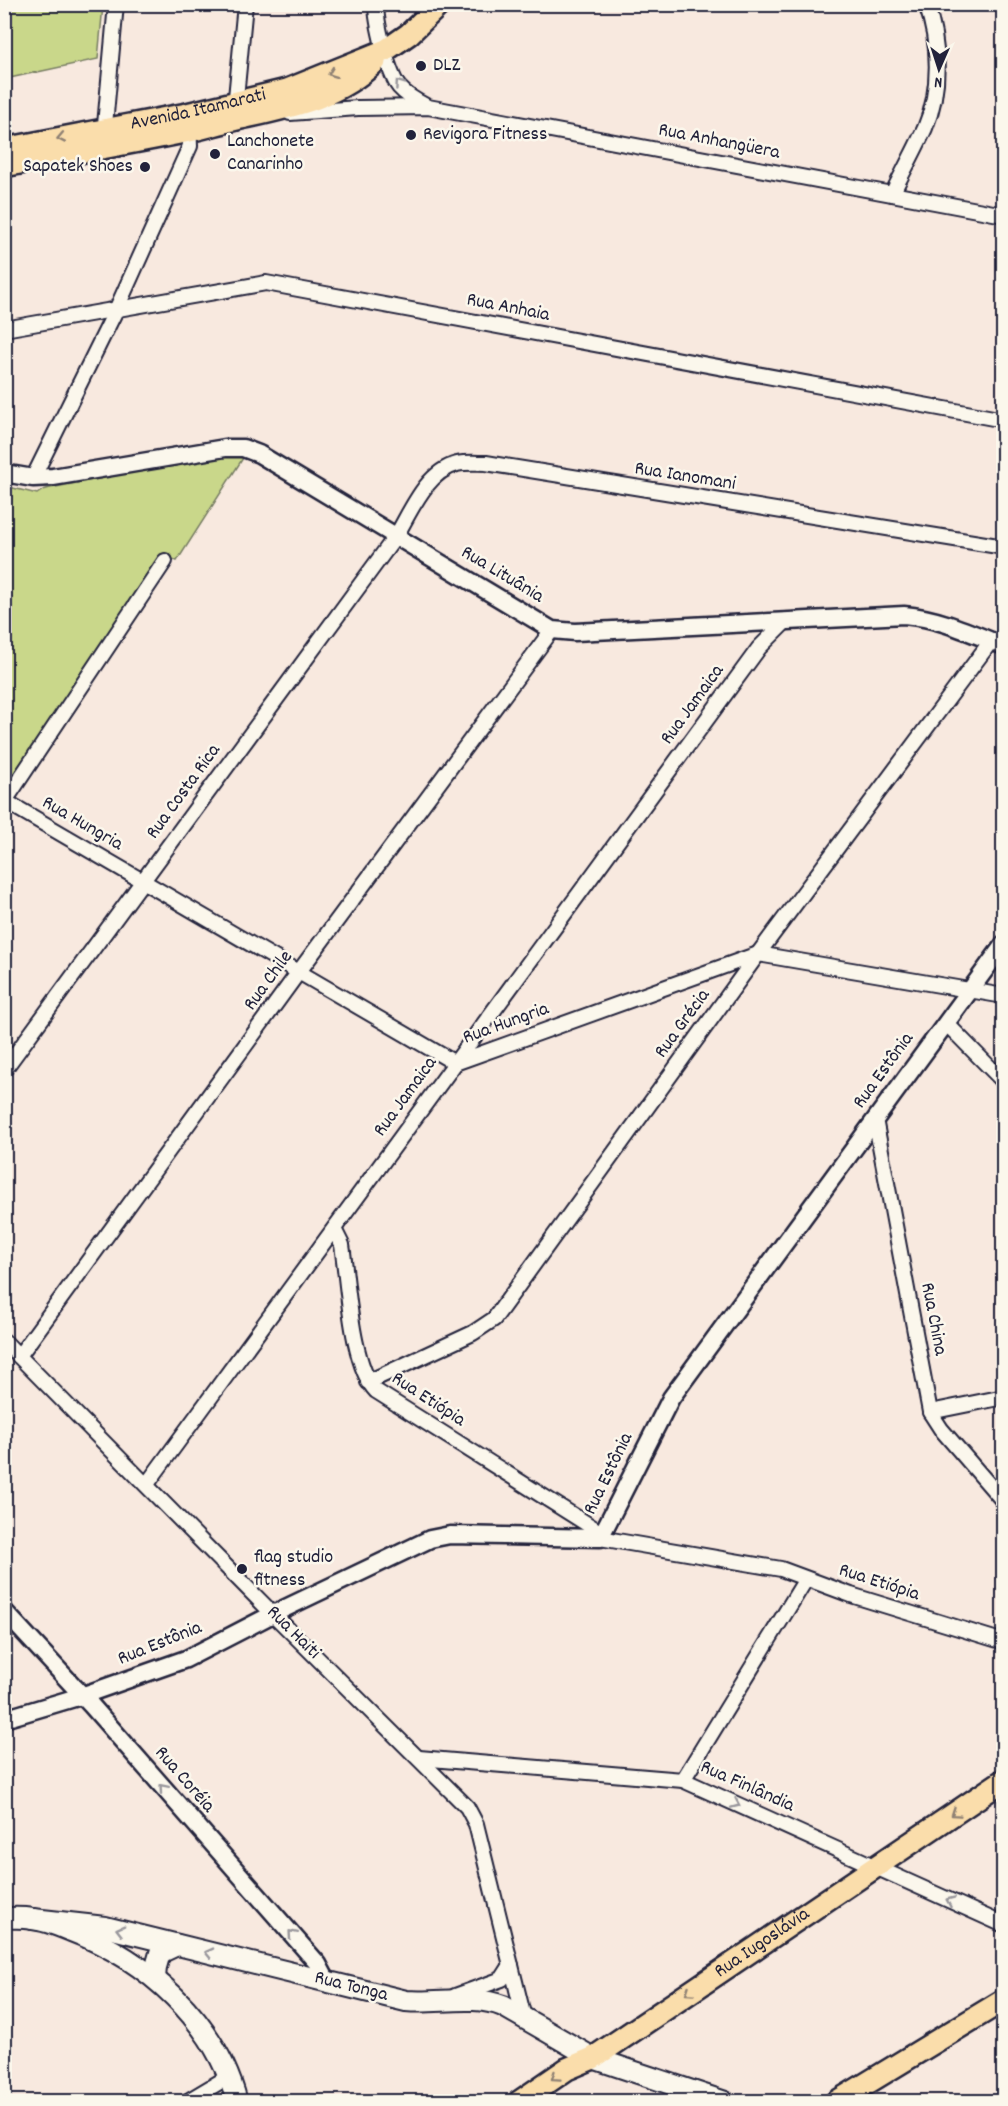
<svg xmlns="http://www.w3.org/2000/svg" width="1008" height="2106" viewBox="0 0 1008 2106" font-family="Dekko,sans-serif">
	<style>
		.green { fill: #c9d78a; stroke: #767c62; stroke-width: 1.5 }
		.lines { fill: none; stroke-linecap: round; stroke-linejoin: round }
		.minor-casing { stroke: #22223b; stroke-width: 18 }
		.tertiary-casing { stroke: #22223b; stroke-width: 21 }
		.secondary-casing { stroke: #22223b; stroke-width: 24 }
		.primary-casing { stroke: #22223b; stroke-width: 26 }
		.minor { stroke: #fbf7ec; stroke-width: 14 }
		.tertiary { stroke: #fbf7ec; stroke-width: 16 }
		.secondary { stroke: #fbf7ec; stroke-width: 20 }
		.primary { stroke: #faddab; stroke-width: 21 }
		.oneway { stroke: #8e8073 }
		.oneway2 { stroke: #99979c }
		.poi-dot { fill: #22223b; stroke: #fbf7ec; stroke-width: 2 }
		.labels { text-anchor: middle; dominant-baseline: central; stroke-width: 5; stroke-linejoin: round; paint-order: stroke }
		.poi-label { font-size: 20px; fill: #22223b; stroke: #fbf7ec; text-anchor: start }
		.street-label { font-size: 20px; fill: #22223b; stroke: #fbf7ec }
	</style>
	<rect width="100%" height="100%" fill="#f8e9df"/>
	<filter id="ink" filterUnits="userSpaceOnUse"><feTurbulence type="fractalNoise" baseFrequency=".0167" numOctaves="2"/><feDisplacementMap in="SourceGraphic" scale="12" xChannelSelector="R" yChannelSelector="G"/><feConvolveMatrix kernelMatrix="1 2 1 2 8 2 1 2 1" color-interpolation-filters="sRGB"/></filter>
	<g filter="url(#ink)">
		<!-- green -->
		<g class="green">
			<path d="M 5,4 L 103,5 L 98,59 L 5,79 Z"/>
			<path d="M 233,456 L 243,458 L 177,561 L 162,555 L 5,789 L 5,486 L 37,494 L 43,490 L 50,488 L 215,457 Z"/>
		</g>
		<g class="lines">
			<!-- minor casing -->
			<g class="minor-casing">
				<g id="minor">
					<path d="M 376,4 C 376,22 388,73 399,87 C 407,96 416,101 426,106"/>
					<path d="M 235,108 L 245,4"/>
					<path d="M 290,113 L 358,108 L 428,107 L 1004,215"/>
					<path d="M 104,136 L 116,4"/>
					<path d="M 892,194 C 903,172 915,150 925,128 C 941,90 940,43 926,4"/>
					<path d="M 4,329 L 266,283 L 1004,420"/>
					<path d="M 33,478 L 117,308 L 190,146 L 189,123"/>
					<path d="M 165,561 L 5,801 L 455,1063 L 758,954 L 1004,996"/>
					<path d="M 946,1023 L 1004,1082"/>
					<path d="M 4,1070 L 396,536 C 411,511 426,472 457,464 C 466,462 476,463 486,463 L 1004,547"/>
					<path d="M 875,1119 L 930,1412 L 941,1429 L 1004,1502"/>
					<path d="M 334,1229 L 342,1245 C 348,1283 351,1365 376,1391 L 603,1534"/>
					<path d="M 4,1341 L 273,1614 L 467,1807 L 476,1824 L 524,2018"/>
					<path d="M 19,1356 L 298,973 L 552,630"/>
					<path d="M 368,1382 L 473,1333 L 494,1319 L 758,954 L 991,641"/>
					<path d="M 930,1412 L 1004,1397"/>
					<path d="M 147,1484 L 759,648 L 786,621"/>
					<path d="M 600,1538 L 781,1569 L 851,1595 L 1004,1642"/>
					<path d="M 419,1758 L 683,1780 L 1004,1925"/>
					<path d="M 683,1780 L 806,1579"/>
					<path d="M 455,1996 L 502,1979 L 511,1965"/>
					<path d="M 186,2102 L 228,2077"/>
				</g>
			</g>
			<!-- tertiary casing -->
			<g class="tertiary-casing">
				<g id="tertiary">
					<path d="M 4,473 L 33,478 L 53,477 L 225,448 L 243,448 L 259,454 L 552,630 L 575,632 L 904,615 C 939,618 971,633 1004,646"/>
					<path d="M 4,1611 L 91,1705 L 318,1964 L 327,1981"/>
					<path d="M 4,1719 L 81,1696 L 186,1659 L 273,1614 L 430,1539 L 450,1535 L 600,1538 L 671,1398 L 1004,944"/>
				</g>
			</g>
			<!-- secondary casing -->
			<g class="secondary-casing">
				<g id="secondary">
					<path d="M 4,1918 C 13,1918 23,1917 32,1919 C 45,1920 59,1926 71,1931 C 146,1959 216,2021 237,2102"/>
					<path d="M 33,1919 L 105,1927 L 406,2001 C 438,2004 473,1994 503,2006 L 593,2058 L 725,2102"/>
					<path d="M 155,1978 L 156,1967 L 160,1953 L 177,1945"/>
				</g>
			</g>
			<!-- primary casing -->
			<g class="primary-casing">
				<g id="primary">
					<path id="s1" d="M 4,149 L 187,114 L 287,90 L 386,50 L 409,34 L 440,4"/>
					<path d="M 4,166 C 66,154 128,144 189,131 C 204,128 219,123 233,120 C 285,108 336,100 375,62"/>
					<path id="s2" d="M 519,2102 L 567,2069 L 593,2058 L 1004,1780"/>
					<path d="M 836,2102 L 1004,2000"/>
				</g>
			</g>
			<!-- minor -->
			<use href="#minor" class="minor"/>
			<!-- tertiary -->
			<use href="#tertiary" class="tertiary"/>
			<!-- secondary -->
			<use href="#secondary" class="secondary"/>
			<!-- primary -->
			<use href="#primary" class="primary"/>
		</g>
		<!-- one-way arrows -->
		<defs><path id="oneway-chevron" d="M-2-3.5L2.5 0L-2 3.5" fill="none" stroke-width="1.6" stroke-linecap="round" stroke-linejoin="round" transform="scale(1.5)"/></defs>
		<g class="oneway">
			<use href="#oneway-chevron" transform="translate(332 73) rotate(159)"/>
			<use href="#oneway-chevron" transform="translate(61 138) rotate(169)"/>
			<use href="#oneway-chevron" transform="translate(955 1813) rotate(146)"/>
			<use href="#oneway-chevron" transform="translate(689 1992) rotate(146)"/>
			<use href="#oneway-chevron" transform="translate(555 2077) rotate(145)"/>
		</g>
		<g class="oneway2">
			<use href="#oneway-chevron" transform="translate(399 84) rotate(-125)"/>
			<use href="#oneway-chevron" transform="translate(163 1788) rotate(-131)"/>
			<use href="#oneway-chevron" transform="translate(736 1804) rotate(24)"/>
			<use href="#oneway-chevron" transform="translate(950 1901) rotate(-156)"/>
			<use href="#oneway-chevron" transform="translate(120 1930) rotate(-166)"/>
			<use href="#oneway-chevron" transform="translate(292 1934) rotate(-131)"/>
			<use href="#oneway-chevron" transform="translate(209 1953) rotate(-167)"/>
		</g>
	</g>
	<!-- markers -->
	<g class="poi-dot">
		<circle cx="421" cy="66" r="6"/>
		<circle cx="411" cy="135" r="6"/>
		<circle cx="215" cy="154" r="6"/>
		<circle cx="145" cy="167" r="6"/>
		<circle cx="242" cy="1569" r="6"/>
	</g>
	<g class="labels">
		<!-- poi labels -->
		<g class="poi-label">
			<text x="433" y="66">DLZ</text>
			<text x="423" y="135">Revigora Fitness</text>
			<text x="227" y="142">Lanchonete<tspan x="227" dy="23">Canarinho</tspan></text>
			<text x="133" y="167" text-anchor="end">Sapatek Shoes</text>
			<text x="254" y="1558">flag studio<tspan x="254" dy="23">fitness</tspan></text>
		</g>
		<!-- street labels -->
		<g class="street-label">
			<text stroke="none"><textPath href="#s1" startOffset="198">Avenida Itamarati</textPath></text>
			<text transform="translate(719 142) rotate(11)">Rua Anhangüera</text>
			<text transform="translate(508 308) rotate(11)">Rua Anhaia</text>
			<text transform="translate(685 477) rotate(9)">Rua Ianomani</text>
			<text transform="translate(502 575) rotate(31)">Rua Lituânia</text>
			<text transform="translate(693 705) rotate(-54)">Rua Jamaica</text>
			<text transform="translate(184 792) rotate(-54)">Rua Costa Rica</text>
			<text transform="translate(82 824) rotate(30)">Rua Hungria</text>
			<text transform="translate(269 981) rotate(-54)">Rua Chile</text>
			<text transform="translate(506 1024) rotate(-20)">Rua Hungria</text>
			<text transform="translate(683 1024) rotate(-54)">Rua Grécia</text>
			<text transform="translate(884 1071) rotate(-54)">Rua Estônia</text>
			<text transform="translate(406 1097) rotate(-54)">Rua Jamaica</text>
			<text transform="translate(933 1319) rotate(79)">Rua China</text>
			<text transform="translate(428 1400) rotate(33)">Rua Etiópia</text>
			<text transform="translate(609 1474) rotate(-64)">Rua Estônia</text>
			<text transform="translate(879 1583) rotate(18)">Rua Etiópia</text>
			<text transform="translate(293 1633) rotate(45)">Rua Haiti</text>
			<text transform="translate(160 1644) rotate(-22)">Rua Estônia</text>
			<text transform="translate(184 1780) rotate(49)">Rua Coréia</text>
			<text transform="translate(747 1787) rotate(24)">Rua Finlândia</text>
			<text stroke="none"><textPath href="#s2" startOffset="291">Rua Iugoslávia</textPath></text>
			<text transform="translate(351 1987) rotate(14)">Rua Tonga</text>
		</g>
	</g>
	<!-- margin -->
	<rect width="1008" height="2106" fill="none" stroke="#fbf7ec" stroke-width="24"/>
	<rect x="12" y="12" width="984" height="2082" fill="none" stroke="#22223b" stroke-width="2" filter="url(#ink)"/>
	<!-- north arrow -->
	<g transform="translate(939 69) rotate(183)" stroke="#fbf7ec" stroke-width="4.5" paint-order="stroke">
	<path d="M0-4.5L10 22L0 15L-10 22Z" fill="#22223b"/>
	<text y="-9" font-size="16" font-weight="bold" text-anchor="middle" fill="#22223b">N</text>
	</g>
</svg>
